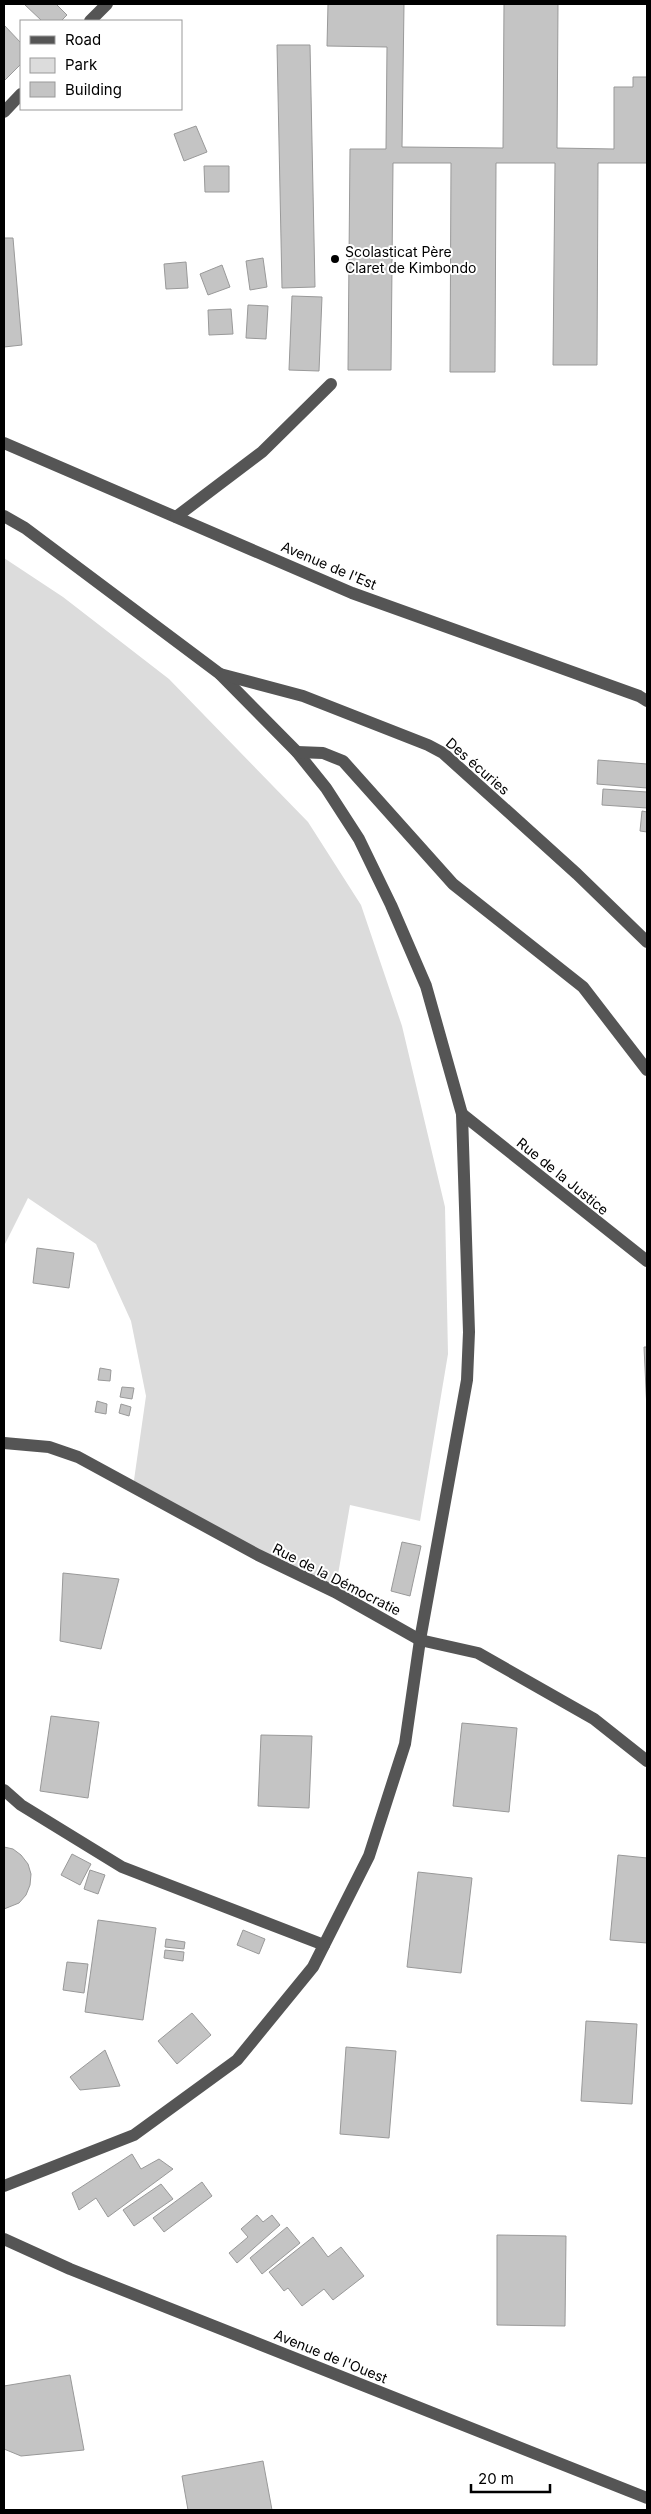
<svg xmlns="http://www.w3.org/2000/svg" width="651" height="2514" viewBox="0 0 651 2514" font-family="Inter,sans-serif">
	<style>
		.green { fill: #dcdcdc }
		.building { fill: #c4c4c4; stroke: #999 }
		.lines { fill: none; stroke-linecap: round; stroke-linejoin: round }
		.minor { stroke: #555; stroke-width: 12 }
		.poi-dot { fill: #000; stroke: #fff; stroke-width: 2 }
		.labels { text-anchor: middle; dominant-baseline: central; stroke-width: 4; stroke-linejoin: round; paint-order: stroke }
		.poi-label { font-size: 14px; fill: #000; stroke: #fff; text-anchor: start }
		.street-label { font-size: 14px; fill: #000; stroke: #fff }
	</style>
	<rect width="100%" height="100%" fill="#fff"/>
	<!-- green -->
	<path class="green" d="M 4,558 L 63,597 L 169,679 L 308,822 L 361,905 L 402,1026 L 445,1207 L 448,1354 L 420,1521 L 350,1505 L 335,1592 L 133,1487 L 146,1396 L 131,1321 L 96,1244 L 28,1198 L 4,1246 Z"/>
	<!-- building -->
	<g class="building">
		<path d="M 24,4 L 56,4 L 67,15 L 61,21 L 42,21 Z"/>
		<path d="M 328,4 L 404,4 L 402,147 L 503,148 L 504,4 L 558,4 L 557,148 L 614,149 L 614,87 L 633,87 L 633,77 L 647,77 L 647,163 L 598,163 L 597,365 L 553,365 L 555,163 L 496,163 L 495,372 L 450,372 L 451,163 L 393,163 L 391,370 L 348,370 L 350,149 L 386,149 L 387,47 L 327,46 Z"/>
		<path d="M 4,25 L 21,43 L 21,64 L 4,81 Z"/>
		<path d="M 277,45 L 310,45 L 315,287 L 282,288 Z"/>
		<path d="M 196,126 L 207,152 L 184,161 L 174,134 Z"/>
		<path d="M 204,166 L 229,166 L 229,192 L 205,192 Z"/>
		<path d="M 4,238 L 13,238 L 22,345 L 4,347 Z"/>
		<path d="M 263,258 L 267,287 L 250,290 L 246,261 Z"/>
		<path d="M 186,262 L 188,288 L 166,289 L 164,264 Z"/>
		<path d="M 222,265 L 230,287 L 208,295 L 200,274 Z"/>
		<path d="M 292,296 L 322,297 L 319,371 L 289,370 Z"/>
		<path d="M 248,305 L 268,306 L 266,339 L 246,338 Z"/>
		<path d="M 231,309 L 233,334 L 209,335 L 208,310 Z"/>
		<path d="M 598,760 L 647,764 L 647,788 L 597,784 Z"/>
		<path d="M 603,789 L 647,792 L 647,808 L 602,805 Z"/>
		<path d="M 642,811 L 647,812 L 647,832 L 640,831 Z"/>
		<path d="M 37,1248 L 74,1253 L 69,1288 L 33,1283 Z"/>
		<path d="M 644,1347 L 647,1347 L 647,1410 Z"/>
		<path d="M 100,1368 L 111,1370 L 110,1381 L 98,1380 Z"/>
		<path d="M 122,1387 L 134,1388 L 132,1399 L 120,1397 Z"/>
		<path d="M 97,1401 L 107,1404 L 106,1414 L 95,1412 Z"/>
		<path d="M 121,1404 L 131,1407 L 129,1416 L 119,1413 Z"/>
		<path d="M 402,1542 L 421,1546 L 410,1596 L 391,1591 Z"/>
		<path d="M 63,1573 L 119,1579 L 101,1649 L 60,1641 Z"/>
		<path d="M 51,1716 L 99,1722 L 88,1798 L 40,1791 Z"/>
		<path d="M 462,1723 L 517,1728 L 509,1812 L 453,1806 Z"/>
		<path d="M 261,1735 L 312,1736 L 309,1808 L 258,1806 Z"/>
		<path d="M 4,1847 L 13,1849 L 21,1855 L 28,1864 L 31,1874 L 30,1885 L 26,1895 L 19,1903 L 4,1909 Z"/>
		<path d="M 72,1854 L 91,1864 L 80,1885 L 61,1875 Z"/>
		<path d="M 618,1855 L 647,1858 L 647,1943 L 610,1940 Z"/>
		<path d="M 90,1870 L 105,1875 L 98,1894 L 84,1889 Z"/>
		<path d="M 418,1872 L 472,1878 L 461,1973 L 407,1967 Z"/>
		<path d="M 98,1920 L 156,1928 L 143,2020 L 85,2012 Z"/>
		<path d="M 243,1930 L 265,1939 L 259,1954 L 237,1945 Z"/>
		<path d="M 166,1939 L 185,1942 L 184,1949 L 165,1947 Z"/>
		<path d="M 165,1950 L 184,1952 L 183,1961 L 164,1958 Z"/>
		<path d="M 67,1962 L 88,1964 L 84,1993 L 63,1990 Z"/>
		<path d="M 192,2013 L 211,2035 L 177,2064 L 158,2041 Z"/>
		<path d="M 586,2021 L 637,2024 L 632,2104 L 581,2101 Z"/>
		<path d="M 346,2047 L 396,2051 L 389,2138 L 340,2134 Z"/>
		<path d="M 105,2050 L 120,2086 L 80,2090 L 70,2077 Z"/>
		<path d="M 132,2154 L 141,2169 L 159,2159 L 173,2169 L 108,2217 L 96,2198 L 79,2210 L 72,2193 Z"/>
		<path d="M 202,2182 L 212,2196 L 164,2232 L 153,2218 Z"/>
		<path d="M 161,2184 L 173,2199 L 134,2226 L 123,2210 Z"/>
		<path d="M 257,2215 L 263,2222 L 272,2215 L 280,2225 L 237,2263 L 229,2253 L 248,2237 L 241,2229 Z"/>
		<path d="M 287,2227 L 300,2243 L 262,2274 L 250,2258 Z"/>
		<path d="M 497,2235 L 566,2236 L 565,2326 L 497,2325 Z"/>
		<path d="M 313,2237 L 328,2257 L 341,2247 L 364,2276 L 333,2300 L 324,2289 L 302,2306 L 288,2288 L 284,2291 L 269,2272 Z"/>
		<path d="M 70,2375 L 84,2450 L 21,2456 L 4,2449 L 4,2386 Z"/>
		<path d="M 263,2461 L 272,2510 L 188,2510 L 182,2476 Z"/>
	</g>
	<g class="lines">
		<!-- minor -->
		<g class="minor">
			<path d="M 90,21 L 107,4"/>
			<path d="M 4,112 L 21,94"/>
			<path d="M 4,443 L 352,593 L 639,696 L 647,701"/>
			<path d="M 4,516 L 25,528 L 220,674 L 297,752 L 326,788 L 359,839 L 391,905 L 426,986 L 462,1114 L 469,1332 L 467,1380 L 420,1640 L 405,1744 L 369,1856 L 313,1967 L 237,2060 L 134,2135 L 4,2186"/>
			<path d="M 176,517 L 262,452 L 331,384"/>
			<path d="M 220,674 L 303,696 L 428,745 L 443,753 L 577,874 L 647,942"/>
			<path d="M 297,752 L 323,753 L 343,761 L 453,884 L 583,987 L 647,1070"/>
			<path d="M 462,1114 L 647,1261"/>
			<path d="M 4,1443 L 49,1447 L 78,1457 L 258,1555 L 335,1592 L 420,1640 L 478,1653 L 594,1719 L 647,1761"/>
			<path d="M 4,1790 L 21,1805 L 122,1867 L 324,1945"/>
			<path d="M 4,2239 L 70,2269 L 647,2498"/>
		</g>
	</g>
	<!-- markers -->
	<circle class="poi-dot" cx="335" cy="259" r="5"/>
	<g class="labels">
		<!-- poi labels -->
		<g class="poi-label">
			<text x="345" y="251">Scolasticat Père<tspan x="345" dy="16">Claret de Kimbondo</tspan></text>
		</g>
		<!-- street labels -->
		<g class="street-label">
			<text transform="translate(329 565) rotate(23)">Avenue de l'Est</text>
			<text transform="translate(478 766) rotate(41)">Des écuries</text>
			<text transform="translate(563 1176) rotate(39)">Rue de la Justice</text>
			<text transform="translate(337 1579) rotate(27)">Rue de la Démocratie</text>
			<text transform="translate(331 2356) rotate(22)">Avenue de l'Ouest</text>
		</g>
	</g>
	<!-- border -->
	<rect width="651" height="2514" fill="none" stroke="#000000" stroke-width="10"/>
	<!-- legend -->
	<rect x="20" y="20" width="162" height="90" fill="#ffffff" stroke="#999999"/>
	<rect x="30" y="36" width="25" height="8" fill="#555555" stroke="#999999"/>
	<text x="65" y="45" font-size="15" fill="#000000">Road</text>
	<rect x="30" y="58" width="25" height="15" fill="#dcdcdc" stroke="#999999"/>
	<text x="65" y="70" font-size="15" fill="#000000">Park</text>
	<rect x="30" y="82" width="25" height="15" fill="#c4c4c4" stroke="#999999"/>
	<text x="65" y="95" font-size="15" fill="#000000">Building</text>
	<!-- scale -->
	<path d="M471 2484v8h79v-8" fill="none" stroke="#000000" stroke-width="2.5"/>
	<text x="478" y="2484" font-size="15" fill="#000000" stroke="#ffffff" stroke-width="4" paint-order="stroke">20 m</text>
</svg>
